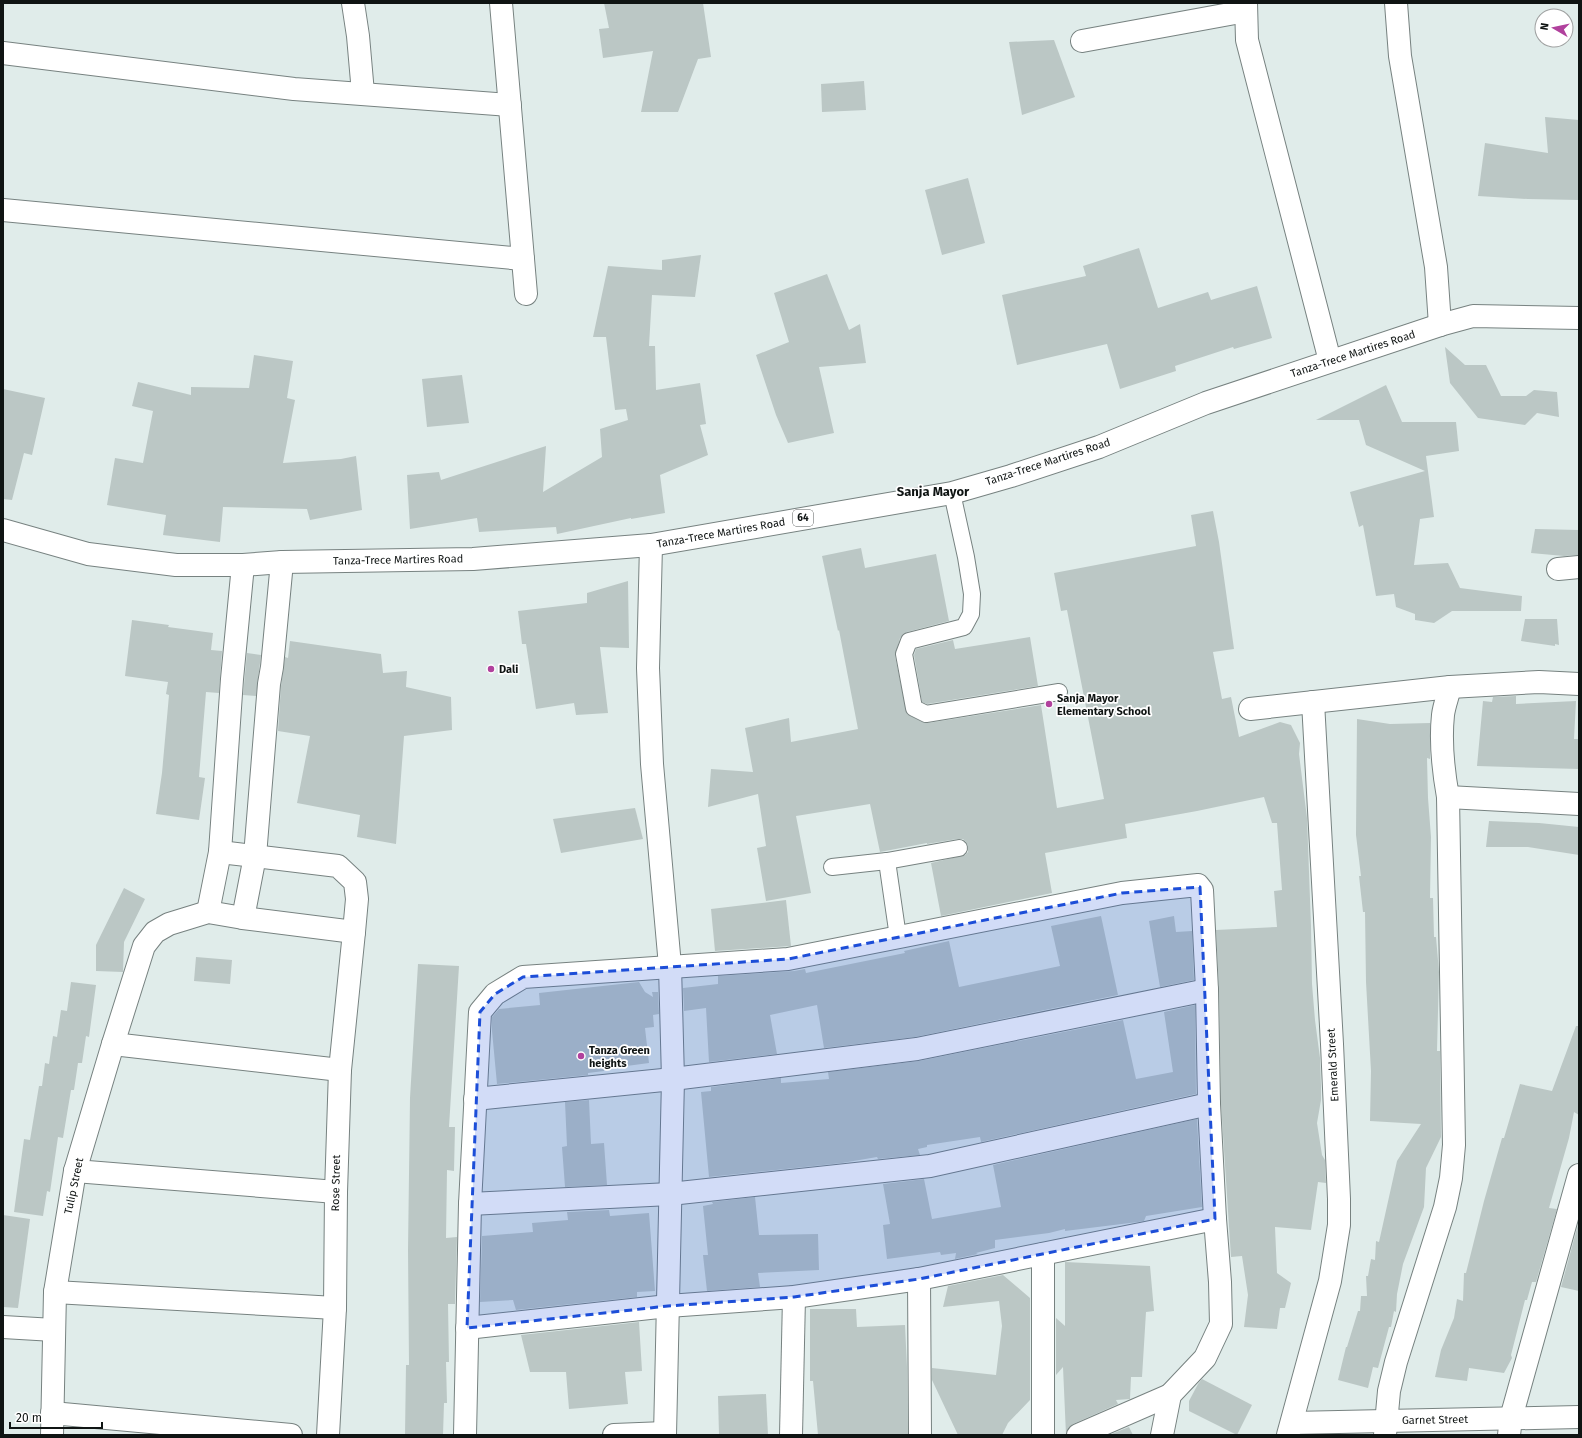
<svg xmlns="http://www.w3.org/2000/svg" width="1582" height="1438" viewBox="0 0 1582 1438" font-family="'Fira Sans',sans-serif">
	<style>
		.building { fill: #bbc7c5 }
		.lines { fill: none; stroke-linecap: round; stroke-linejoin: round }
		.lane-casing { stroke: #778280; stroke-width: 18 }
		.street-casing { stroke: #778280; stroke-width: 24 }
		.primary-casing { stroke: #778280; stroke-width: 24 }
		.lane { stroke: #fff; stroke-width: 16 }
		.street { stroke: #fff; stroke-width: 22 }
		.primary { stroke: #fff; stroke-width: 22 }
		.marked { fill: #1d4ed8; fill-opacity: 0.2; stroke: #1d4ed8; stroke-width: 3; stroke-dasharray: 8 5; stroke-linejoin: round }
		.poi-dot { fill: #b1419d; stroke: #fff; stroke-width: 1.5 }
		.labels { text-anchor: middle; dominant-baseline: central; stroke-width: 3.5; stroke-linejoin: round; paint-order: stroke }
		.shield { fill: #fff; stroke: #575a5a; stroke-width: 1 }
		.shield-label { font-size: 10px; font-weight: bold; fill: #0f1413 }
		.street-label { font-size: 11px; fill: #0f1413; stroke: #fff }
		.poi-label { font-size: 11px; font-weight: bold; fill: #0f1413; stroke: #fff; text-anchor: start }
		.quarter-label { font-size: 13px; font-weight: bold; fill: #0f1413; stroke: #fff }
	</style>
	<rect width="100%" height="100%" fill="#e0ecea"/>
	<!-- building -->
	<g class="building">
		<path d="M 604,3 L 703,3 L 711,57 L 698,59 L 678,112 L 641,112 L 653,51 L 603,58 L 599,29 L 609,28 Z"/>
		<path d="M 1054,40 L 1075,97 L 1022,115 L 1009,42 Z"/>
		<path d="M 864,81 L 866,110 L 822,112 L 821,84 Z"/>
		<path d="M 1545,117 L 1579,120 L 1579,200 L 1528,199 L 1478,196 L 1485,143 L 1548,153 Z"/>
		<path d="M 968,178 L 985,243 L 942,255 L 925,190 Z"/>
		<path d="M 1139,248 L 1158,308 L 1208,292 L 1211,300 L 1257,286 L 1272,338 L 1234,349 L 1233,347 L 1175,366 L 1176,371 L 1120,389 L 1107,344 L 1017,365 L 1002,295 L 1086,276 L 1083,266 Z"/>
		<path d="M 701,255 L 695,297 L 652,295 L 649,346 L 655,346 L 656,390 L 700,383 L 706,424 L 700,425 L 708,455 L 660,475 L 665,513 L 631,519 L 631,518 L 557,534 L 556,527 L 479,532 L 477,518 L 410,529 L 407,475 L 439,472 L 441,480 L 546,446 L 543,492 L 602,457 L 600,429 L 628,420 L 626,409 L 615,410 L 606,337 L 593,337 L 608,266 L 662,270 L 662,260 Z"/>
		<path d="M 827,274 L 849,330 L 860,324 L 866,363 L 819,367 L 834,433 L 788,443 L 776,415 L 756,355 L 789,342 L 774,293 Z"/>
		<path d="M 1445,347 L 1465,365 L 1486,365 L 1501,396 L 1526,396 L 1534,390 L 1557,392 L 1559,417 L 1537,413 L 1525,425 L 1478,418 L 1450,383 Z"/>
		<path d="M 254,355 L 293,361 L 287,398 L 295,400 L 283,463 L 341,459 L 356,456 L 362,510 L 310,520 L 307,509 L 223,507 L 220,542 L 163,535 L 166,515 L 107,505 L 115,458 L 143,463 L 153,411 L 132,406 L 138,382 L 191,395 L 191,387 L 249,388 Z"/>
		<path d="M 462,375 L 469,423 L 427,427 L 422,379 Z"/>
		<path d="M 1386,385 L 1402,422 L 1456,422 L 1459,451 L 1426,456 L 1434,517 L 1420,519 L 1414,565 L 1448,563 L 1460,588 L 1522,596 L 1521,611 L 1452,611 L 1434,623 L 1415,620 L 1415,614 L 1396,607 L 1394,594 L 1376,596 L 1363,525 L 1359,527 L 1350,492 L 1425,471 L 1366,445 L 1359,420 L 1316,420 Z"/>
		<path d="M 3,389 L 45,398 L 32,455 L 24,453 L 12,500 L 3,499 Z"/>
		<path d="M 1213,511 L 1219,542 L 1234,649 L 1213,652 L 1222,699 L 1231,697 L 1239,737 L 1280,722 L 1291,725 L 1300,743 L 1299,754 L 1307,818 L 1311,926 L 1312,984 L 1315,1020 L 1320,1058 L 1321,1086 L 1321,1100 L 1317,1123 L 1322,1155 L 1325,1160 L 1326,1183 L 1318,1182 L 1311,1230 L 1275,1227 L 1277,1273 L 1291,1283 L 1285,1308 L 1280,1308 L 1277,1329 L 1244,1327 L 1248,1295 L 1242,1256 L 1231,1257 L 1221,1104 L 1219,989 L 1216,930 L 1277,927 L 1274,891 L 1282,890 L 1277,823 L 1272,823 L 1264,797 L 1197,811 L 1125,824 L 1127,838 L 1045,853 L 1052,893 L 941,916 L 931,863 L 965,855 L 968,852 L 968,847 L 966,842 L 963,839 L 957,839 L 927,844 L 927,843 L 880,852 L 870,804 L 796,816 L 811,893 L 766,901 L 757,848 L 766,846 L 758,794 L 708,807 L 711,769 L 753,772 L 745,728 L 789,718 L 791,742 L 858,729 L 839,630 L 838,631 L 822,556 L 861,548 L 865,568 L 936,554 L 949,621 L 907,632 L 900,638 L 895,656 L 907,714 L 922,722 L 928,723 L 1041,705 L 1057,808 L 1104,799 L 1067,610 L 1061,611 L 1054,573 L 1196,546 L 1191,515 Z"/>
		<path d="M 1535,529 L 1579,530 L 1579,555 L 1564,556 L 1531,553 Z"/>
		<path d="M 628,581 L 629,648 L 600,647 L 608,713 L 576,715 L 574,703 L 536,709 L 526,644 L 522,644 L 518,611 L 587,603 L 587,593 Z"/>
		<path d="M 1525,619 L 1557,619 L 1559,645 L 1555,644 L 1555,646 L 1521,641 Z"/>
		<path d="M 132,620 L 169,625 L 168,627 L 213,633 L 211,650 L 222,651 L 219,693 L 206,692 L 199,777 L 205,778 L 199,820 L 156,814 L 162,773 L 169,695 L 166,694 L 168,682 L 125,676 Z"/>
		<path d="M 1030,637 L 1038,686 L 927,704 L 922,702 L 914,655 L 916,649 L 953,640 L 955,649 Z"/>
		<path d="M 290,641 L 381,654 L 383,673 L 407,671 L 406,687 L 451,697 L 452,730 L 404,736 L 396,844 L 357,837 L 360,815 L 297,803 L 310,736 L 278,731 L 281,686 L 285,657 L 288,658 Z"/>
		<path d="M 247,653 L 261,655 L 256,696 L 243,695 Z"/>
		<path d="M 1516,696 L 1516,704 L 1576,701 L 1574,739 L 1579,739 L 1579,769 L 1477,766 L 1483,701 L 1492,702 L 1493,697 Z"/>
		<path d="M 1357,719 L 1390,724 L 1430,723 L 1430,759 L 1427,758 L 1428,798 L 1431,837 L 1430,898 L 1433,898 L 1434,937 L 1436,937 L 1439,972 L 1437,1051 L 1440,1051 L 1441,1137 L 1426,1168 L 1424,1207 L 1403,1264 L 1397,1294 L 1396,1312 L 1394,1311 L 1391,1327 L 1389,1327 L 1378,1368 L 1373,1367 L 1368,1388 L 1338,1380 L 1346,1347 L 1347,1347 L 1358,1311 L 1360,1311 L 1361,1296 L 1367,1296 L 1366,1276 L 1368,1276 L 1371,1259 L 1375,1260 L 1376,1241 L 1379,1242 L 1397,1161 L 1421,1124 L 1370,1121 L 1371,1071 L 1366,982 L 1365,912 L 1363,912 L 1359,876 L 1361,876 L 1356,835 Z"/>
		<path d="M 635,808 L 643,839 L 561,853 L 553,819 Z"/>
		<path d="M 1489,821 L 1539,823 L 1579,827 L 1579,855 L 1528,847 L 1486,847 Z"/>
		<path d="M 124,888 L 145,899 L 124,942 L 123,972 L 96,971 L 96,945 Z"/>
		<path d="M 786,900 L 791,946 L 715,951 L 711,909 Z"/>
		<path d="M 1101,916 L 1118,995 L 915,1037 L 824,1048 L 817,1005 L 770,1015 L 777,1054 L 709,1062 L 706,1008 L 684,1011 L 683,988 L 718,984 L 718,976 L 794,971 L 805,969 L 806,973 L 905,953 L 904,951 L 949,941 L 959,987 L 1060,966 L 1051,926 Z"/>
		<path d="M 1174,916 L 1176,932 L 1192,931 L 1194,980 L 1160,987 L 1149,921 Z"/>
		<path d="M 196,957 L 232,960 L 230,984 L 194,981 Z"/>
		<path d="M 418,964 L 459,966 L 449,1127 L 455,1127 L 454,1171 L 447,1170 L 446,1238 L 457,1237 L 455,1304 L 448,1304 L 449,1362 L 446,1362 L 447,1403 L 444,1403 L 443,1435 L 405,1435 L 406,1365 L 409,1365 L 408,1250 L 410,1098 Z"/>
		<path d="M 71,982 L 96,985 L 89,1037 L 86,1036 L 82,1063 L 78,1063 L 74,1090 L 71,1090 L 63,1138 L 58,1137 L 50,1192 L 47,1191 L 43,1216 L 14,1212 L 24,1139 L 30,1140 L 39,1086 L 42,1086 L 45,1063 L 49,1064 L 53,1036 L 57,1037 L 61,1010 L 67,1011 Z"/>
		<path d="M 639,982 L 645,992 L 653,997 L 652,992 L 658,992 L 659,1014 L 653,1015 L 654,1027 L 645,1028 L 649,1063 L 604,1069 L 604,1071 L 588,1073 L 588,1075 L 497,1084 L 492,1031 L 492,1017 L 499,1009 L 540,1005 L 539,993 Z"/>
		<path d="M 1195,1005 L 1196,1094 L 981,1142 L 980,1137 L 927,1145 L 927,1147 L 918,1149 L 920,1155 L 878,1159 L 877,1157 L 842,1163 L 709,1177 L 701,1092 L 711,1091 L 711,1087 L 781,1078 L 781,1083 L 829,1079 L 828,1072 L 919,1061 L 1123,1020 L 1136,1079 L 1173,1072 L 1164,1012 Z"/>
		<path d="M 1576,1026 L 1579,1026 L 1579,1115 L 1574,1112 L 1569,1138 L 1549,1208 L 1557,1209 L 1536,1282 L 1532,1282 L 1527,1300 L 1525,1300 L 1511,1355 L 1512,1358 L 1504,1373 L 1469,1368 L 1467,1381 L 1435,1377 L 1441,1350 L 1454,1318 L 1457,1299 L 1463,1301 L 1464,1273 L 1466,1273 L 1484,1201 L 1502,1138 L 1504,1138 L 1520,1084 L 1552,1091 Z"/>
		<path d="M 589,1100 L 591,1144 L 604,1143 L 607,1185 L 565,1187 L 562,1147 L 567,1146 L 565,1102 Z"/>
		<path d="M 1197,1119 L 1202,1207 L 1146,1216 L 1144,1221 L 1138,1222 L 1065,1231 L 1065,1229 L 1049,1233 L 995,1240 L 995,1248 L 976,1253 L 978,1254 L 955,1259 L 956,1253 L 941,1255 L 940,1252 L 887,1259 L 883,1225 L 890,1224 L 883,1184 L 924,1179 L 932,1219 L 1001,1207 L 993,1165 Z"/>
		<path d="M 755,1197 L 759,1235 L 818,1234 L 819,1270 L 758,1273 L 760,1287 L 707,1291 L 703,1255 L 708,1255 L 703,1206 L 713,1204 L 712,1202 Z"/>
		<path d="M 609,1210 L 610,1216 L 649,1213 L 655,1291 L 637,1292 L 637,1297 L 516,1310 L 513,1300 L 480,1302 L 482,1236 L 533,1232 L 532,1223 L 568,1220 L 567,1212 Z"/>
		<path d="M 3,1215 L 30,1219 L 18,1308 L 3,1307 Z"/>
		<path d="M 1579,1221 L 1579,1291 L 1561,1287 Z"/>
		<path d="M 1065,1262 L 1150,1266 L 1154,1311 L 1146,1312 L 1142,1377 L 1131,1377 L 1130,1399 L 1116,1400 L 1118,1404 L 1073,1424 L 1068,1428 L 1066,1435 L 1063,1367 L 1056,1375 L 1056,1318 L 1065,1326 Z"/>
		<path d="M 1003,1275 L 1030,1298 L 1030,1400 L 1008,1423 L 1002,1435 L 958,1435 L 932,1380 L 932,1368 L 996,1375 L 1002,1326 L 999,1301 L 943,1307 L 948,1286 Z"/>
		<path d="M 810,1309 L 856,1309 L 857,1327 L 905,1325 L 907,1367 L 908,1435 L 818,1435 L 813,1381 L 810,1381 Z"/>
		<path d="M 639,1322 L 642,1371 L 625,1372 L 628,1404 L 569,1409 L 566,1372 L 530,1372 L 521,1335 Z"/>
		<path d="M 1202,1379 L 1252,1405 L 1237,1435 L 1189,1411 L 1189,1401 L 1198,1384 Z"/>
		<path d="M 766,1394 L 768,1435 L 719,1435 L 718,1396 Z"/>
		<path d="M 1129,1427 L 1133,1435 L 1109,1435 Z"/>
	</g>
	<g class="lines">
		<!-- lane casing -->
		<g class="lane-casing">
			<g id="lane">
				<path d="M 952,493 L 966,557 L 972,594 L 971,614 L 964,627 L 909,641 L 904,654 L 914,708 L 926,714 L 1059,692"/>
				<path d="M 887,861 L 898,937"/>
				<path d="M 832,867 L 887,861 L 959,848"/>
			</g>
		</g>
		<!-- street casing -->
		<g class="street-casing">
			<g id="street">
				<path d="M 353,3 L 358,36 L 363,93"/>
				<path d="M 501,3 L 526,294"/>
				<path d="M 1246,3 L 1247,40 L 1330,361"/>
				<path d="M 1396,3 L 1400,56 L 1436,267 L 1440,325"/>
				<path d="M 1082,41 L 1246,11"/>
				<path d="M 3,53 L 294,89 L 510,105"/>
				<path d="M 3,210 L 523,259"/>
				<path d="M 651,545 L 648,668 L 652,764 L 670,966 L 673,1079 L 665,1435"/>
				<path d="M 1558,569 L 1579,567"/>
				<path d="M 1250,709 L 1450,687 L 1539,682 L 1579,684"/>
				<path d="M 1448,797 L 1579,804"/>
				<path d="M 220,852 L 338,866 L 355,882 L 357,899 L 354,932 L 340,1070 L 336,1192 L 335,1308 L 328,1435"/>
				<path d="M 208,912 L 220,852 L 232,679 L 243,565"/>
				<path d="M 243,918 L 255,856 L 269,684 L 272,667 L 282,562"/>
				<path d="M 113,1044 L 340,1070"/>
				<path d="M 475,1099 L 673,1079 L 917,1049 L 1207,990"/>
				<path d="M 75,1171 L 336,1192"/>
				<path d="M 470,1204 L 670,1194 L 930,1166 L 1209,1104"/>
				<path d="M 919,1279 L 920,1435"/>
				<path d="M 55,1292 L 335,1308"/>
				<path d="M 3,1327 L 54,1330"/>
				<path d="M 467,1328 L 668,1306 L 794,1297 L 919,1279 L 1215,1219"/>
				<path d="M 52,1413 L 291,1435"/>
				<path d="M 1292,1423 L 1579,1417"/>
				<path d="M 52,1435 L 55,1292 L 75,1171 L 113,1044 L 144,946 L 155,932 L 169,924 L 208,912 L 243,918 L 354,932"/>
				<path d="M 465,1435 L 470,1204 L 480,1012 L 495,994 L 523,977 L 788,959 L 1122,893 L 1198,885 L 1202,890 L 1207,990 L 1209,1104 L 1215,1219 L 1220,1282 L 1221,1324 L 1205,1358 L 1170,1395 L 1162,1435"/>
				<path d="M 614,1435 L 665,1433"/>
				<path d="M 791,1435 L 794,1297"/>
				<path d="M 1043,1435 L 1043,1254"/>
				<path d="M 1078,1435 L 1170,1395"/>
				<path d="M 1288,1435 L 1330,1281 L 1339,1225 L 1339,1199 L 1332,1044 L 1313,702"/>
				<path d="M 1385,1435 L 1389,1391 L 1396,1362 L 1445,1207 L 1451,1178 L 1454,1145 L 1448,797 C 1443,769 1440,743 1443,715 C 1444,706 1448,696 1450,687"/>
				<path d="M 1509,1435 L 1511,1418 L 1579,1175"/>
			</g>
		</g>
		<!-- primary casing -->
		<g class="primary-casing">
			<path id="primary" d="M 3,530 L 88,554 L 176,565 L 243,565 L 282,562 L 473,559 L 651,545 L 952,493 L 1011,476 L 1099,447 L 1206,403 L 1440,325 L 1473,316 L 1579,318"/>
		</g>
		<!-- lane -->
		<use href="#lane" class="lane"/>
		<!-- street -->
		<use href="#street" class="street"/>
		<!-- primary -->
		<use href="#primary" class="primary"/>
	</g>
	<!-- marked area -->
	<path class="marked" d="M 1200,887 L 1215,1219 L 919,1279 L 794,1297 L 668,1306 L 467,1328 L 480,1012 L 495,994 L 523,977 L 788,959 L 1122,893 Z"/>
	<!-- markers -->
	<g class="poi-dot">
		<circle cx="491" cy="669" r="4"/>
		<circle cx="1049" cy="704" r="4"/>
		<circle cx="581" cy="1056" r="4"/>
	</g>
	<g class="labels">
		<!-- shield labels -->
		<rect class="shield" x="793" y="510" width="20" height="16" rx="3"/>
		<g class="shield-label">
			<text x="803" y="518">64</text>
		</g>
		<!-- street labels -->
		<g class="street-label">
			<text transform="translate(1353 354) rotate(-18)">Tanza-Trece Martires Road</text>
			<text transform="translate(1048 462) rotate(-18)">Tanza-Trece Martires Road</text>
			<text transform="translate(721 533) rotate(-10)">Tanza-Trece Martires Road</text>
			<text transform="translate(398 560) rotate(-1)">Tanza-Trece Martires Road</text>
			<text transform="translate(1333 1065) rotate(-93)">Emerald Street</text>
			<text transform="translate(336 1183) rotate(-89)">Rose Street</text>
			<text transform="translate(74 1186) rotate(-78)">Tulip Street</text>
			<text transform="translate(1435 1420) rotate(-1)">Garnet Street</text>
		</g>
		<!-- poi labels -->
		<g class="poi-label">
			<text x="499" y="669">Dali</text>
			<text x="1057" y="698">Sanja Mayor<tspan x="1057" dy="13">Elementary School</tspan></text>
			<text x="589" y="1050">Tanza Green<tspan x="589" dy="13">heights</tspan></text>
		</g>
		<!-- quarter labels -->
		<g class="quarter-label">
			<text x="933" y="491">Sanja Mayor</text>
		</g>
	</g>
	<!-- border -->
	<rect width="1582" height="1438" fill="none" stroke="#0f1413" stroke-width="8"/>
	<!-- north arrow -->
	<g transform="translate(1554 28) rotate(279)"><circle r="19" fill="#ffffff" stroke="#9fa1a1"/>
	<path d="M0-3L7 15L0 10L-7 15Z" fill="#b1419d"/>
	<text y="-6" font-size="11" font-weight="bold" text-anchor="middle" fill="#0f1413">N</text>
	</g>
	<!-- scale -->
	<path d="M10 1422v6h92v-6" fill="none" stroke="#0f1413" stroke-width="2"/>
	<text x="16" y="1422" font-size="12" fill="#0f1413" stroke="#ffffff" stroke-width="3" paint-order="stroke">20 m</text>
</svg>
